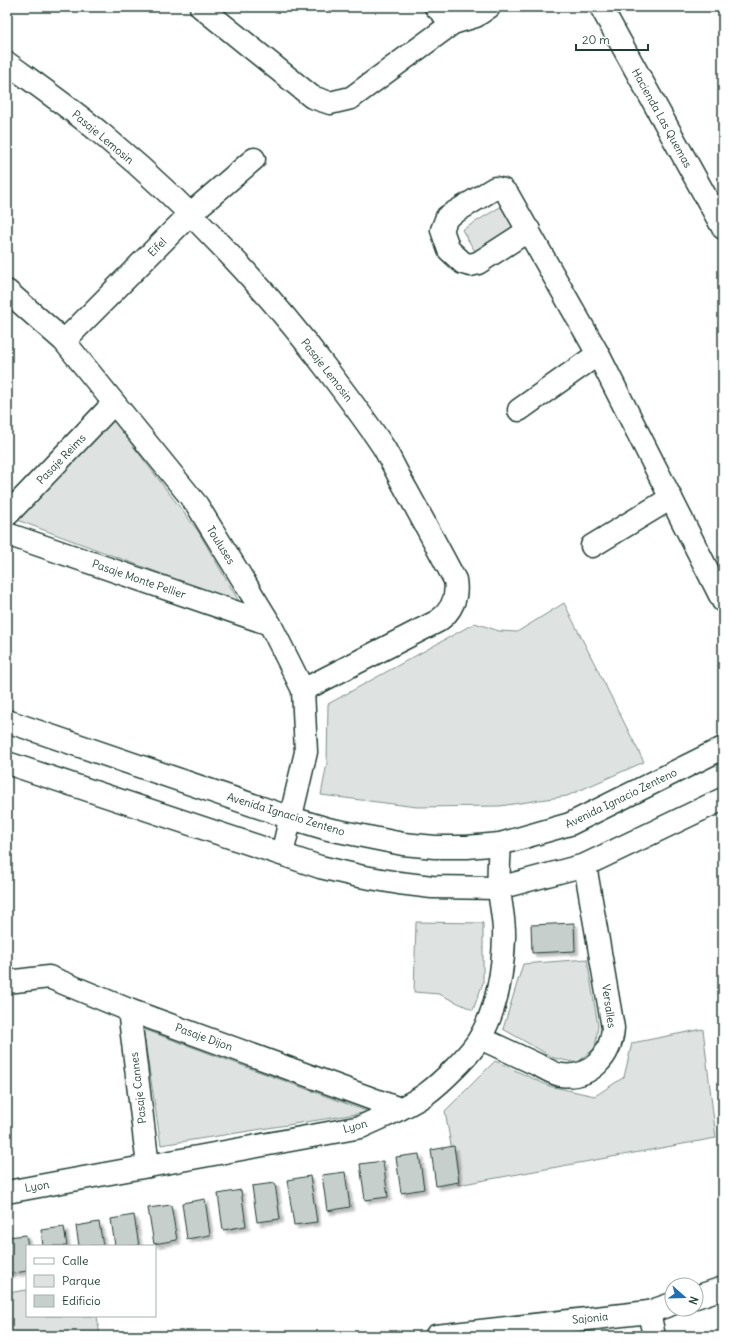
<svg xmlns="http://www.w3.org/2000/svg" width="730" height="1343" viewBox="0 0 730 1343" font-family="Delius,sans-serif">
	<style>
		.green { fill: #dee3e2; stroke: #7e908b }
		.building { fill: #c7cfcc; stroke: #1f3d34; filter: url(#shadow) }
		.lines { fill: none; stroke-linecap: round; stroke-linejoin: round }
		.minor-casing { stroke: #1f3d34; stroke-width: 25 }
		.minor { stroke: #fff; stroke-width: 22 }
		.labels { text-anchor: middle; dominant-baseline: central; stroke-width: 3.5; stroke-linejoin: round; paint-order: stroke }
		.street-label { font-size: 11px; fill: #1f3d34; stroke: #fff }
	</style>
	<defs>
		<filter id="shadow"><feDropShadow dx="3.5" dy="3.5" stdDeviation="1" flood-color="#0004"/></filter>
	</defs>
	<rect width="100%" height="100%" fill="#fff"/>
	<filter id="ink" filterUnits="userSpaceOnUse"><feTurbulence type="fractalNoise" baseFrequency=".025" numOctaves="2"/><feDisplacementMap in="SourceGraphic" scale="8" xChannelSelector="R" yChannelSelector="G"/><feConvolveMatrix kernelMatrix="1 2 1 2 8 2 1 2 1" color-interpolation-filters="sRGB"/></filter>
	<g filter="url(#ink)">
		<!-- green -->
		<g class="green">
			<path d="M 505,204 L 522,232 L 479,258 L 462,230 Z"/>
			<path d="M 111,417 L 198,531 L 240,603 L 17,520 Z"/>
			<path d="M 564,603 L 644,762 L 567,796 L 500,806 L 417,807 L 321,795 L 327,763 L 328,704 L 475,623 L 499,631 L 517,632 Z"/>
			<path d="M 416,922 L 483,923 L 483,983 L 473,1010 L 439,994 L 414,992 Z"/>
			<path d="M 587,959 L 598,1026 L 595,1048 L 577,1063 L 554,1058 L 503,1029 L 523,964 Z"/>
			<path d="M 143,1029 L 369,1112 L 161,1145 Z"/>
			<path d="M 703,1029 L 716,1138 L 458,1185 L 445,1111 L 495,1061 L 549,1086 L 595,1096 L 624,1077 L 632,1043 Z"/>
			<path d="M 27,1290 L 27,1316 L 97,1316 L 100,1336 L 7,1336 L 7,1293 Z"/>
		</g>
		<!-- building -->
		<g class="building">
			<path d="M 574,923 L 575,951 L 532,953 L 531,925 Z"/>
			<path d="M 454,1146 L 459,1182 L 436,1186 L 431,1150 Z"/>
			<path d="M 419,1154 L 424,1189 L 401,1193 L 396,1157 Z"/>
			<path d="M 383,1161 L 388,1197 L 365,1200 L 360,1164 Z"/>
			<path d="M 345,1172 L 350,1207 L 327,1211 L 322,1175 Z"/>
			<path d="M 310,1176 L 317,1222 L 294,1225 L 287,1180 Z"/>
			<path d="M 275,1183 L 280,1219 L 257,1222 L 252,1186 Z"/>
			<path d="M 241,1190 L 246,1226 L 223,1230 L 218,1194 Z"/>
			<path d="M 205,1199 L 210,1235 L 187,1239 L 182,1203 Z"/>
			<path d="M 171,1205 L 177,1240 L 154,1244 L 148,1208 Z"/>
			<path d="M 134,1215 L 139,1246 L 115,1246 L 111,1219 Z"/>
			<path d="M 99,1222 L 103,1246 L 79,1246 L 76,1226 Z"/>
			<path d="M 64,1227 L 67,1246 L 43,1246 L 41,1230 Z"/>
			<path d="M 26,1235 L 28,1246 L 27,1271 L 8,1274 L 7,1237 Z"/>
		</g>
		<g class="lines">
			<!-- minor casing -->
			<g class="minor-casing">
				<g id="minor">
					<path d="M 201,7 L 312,97 L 330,103 L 351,98 L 453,23 L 476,16 L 489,7"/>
					<path d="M 436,7 L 453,23"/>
					<path d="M 601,7 L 723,228"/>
					<path d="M 7,63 C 40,87 73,110 104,136 C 188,206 263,285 329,372 C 348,397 367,422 384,448 C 392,462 399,477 407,491 C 423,520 439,550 455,580 C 458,597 452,611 438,621 L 303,690"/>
					<path d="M 529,230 L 478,263 L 470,265 L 463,263 L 449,250 L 442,230 L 447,217 L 495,188 L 503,190 L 508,195 L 598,354 L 723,601"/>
					<path d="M 7,291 L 64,341 L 197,505 L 270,624 L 303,690 L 306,752 L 282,854"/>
					<path d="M 64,341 L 190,214 L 254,159"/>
					<path d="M 519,410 L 598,354"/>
					<path d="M 7,515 L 114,403"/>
					<path d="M 7,534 L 270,624"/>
					<path d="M 592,546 L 671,498"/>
					<path d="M 7,721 L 291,818 L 328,829 L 403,844 L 435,847 L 467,847 L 500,844 L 570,824 L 723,748"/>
					<path d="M 7,763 L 320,867 L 359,876 L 399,883 L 432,887 L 499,888 L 585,865 L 723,799"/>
					<path d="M 7,982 L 49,977 L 129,1010 L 400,1109"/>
					<path d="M 129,1010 L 148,1166"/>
					<path d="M 480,1038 C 499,1047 519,1056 538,1065 C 545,1068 553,1074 561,1075 C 591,1079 611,1056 613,1028 L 585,865"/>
					<path d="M 7,1192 L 361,1127 C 382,1117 406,1108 426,1094 C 441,1083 471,1054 480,1038 C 497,1008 503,971 504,938 C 505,921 500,904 499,887 C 498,873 499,859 500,844"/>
					<path d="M 696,1297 L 723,1288"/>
					<path d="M 649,1312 L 654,1336"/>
					<path d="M 436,1336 L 649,1312 L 672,1304"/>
				</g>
			</g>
			<!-- minor -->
			<use href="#minor" class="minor"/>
		</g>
	</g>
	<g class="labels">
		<!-- street labels -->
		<g class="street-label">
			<text transform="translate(662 118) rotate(61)">Hacienda Las Quemas</text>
			<text transform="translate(103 137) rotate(40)">Pasaje Lemosin</text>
			<text transform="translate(157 247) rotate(-45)">Eifel</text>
			<text transform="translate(327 370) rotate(52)">Pasaje Lemosin</text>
			<text transform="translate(61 459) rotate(-46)">Pasaje Reims</text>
			<text transform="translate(221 545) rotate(58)">Touluses</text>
			<text transform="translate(139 579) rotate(19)">Pasaje Monte Pellier</text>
			<text transform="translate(621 798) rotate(-26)">Avenida Ignacio Zenteno</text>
			<text transform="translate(286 814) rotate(17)">Avenida Ignacio Zenteno</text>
			<text transform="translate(609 1006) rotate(82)">Versalles</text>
			<text transform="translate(204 1037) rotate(20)">Pasaje Dijon</text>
			<text transform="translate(138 1088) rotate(-97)">Pasaje Cannes</text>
			<text transform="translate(355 1126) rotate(-15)">Lyon</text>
			<text transform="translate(37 1186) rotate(-10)">Lyon</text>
			<text transform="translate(590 1318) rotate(-6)">Sajonia</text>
		</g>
	</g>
	<!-- margin -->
	<rect width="730" height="1343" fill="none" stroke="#fff" stroke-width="24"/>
	<rect x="12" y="12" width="706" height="1319" fill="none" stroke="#1f3d34" stroke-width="1.5" filter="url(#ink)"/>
	<!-- legend -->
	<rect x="26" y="1245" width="130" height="72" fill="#ffffff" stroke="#a5b1ae"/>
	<rect x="34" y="1258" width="20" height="6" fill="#ffffff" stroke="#a5b1ae"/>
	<text x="62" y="1265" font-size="12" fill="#1f3d34">Calle</text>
	<rect x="34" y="1275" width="20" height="12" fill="#dee3e2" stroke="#a5b1ae"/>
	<text x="62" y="1285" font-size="12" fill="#1f3d34">Parque</text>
	<rect x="34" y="1295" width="20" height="12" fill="#c7cfcc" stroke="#a5b1ae"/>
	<text x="62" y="1305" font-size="12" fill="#1f3d34">Edificio</text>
	<!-- north arrow -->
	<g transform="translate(684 1297) rotate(110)"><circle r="19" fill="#ffffff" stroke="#a5b1ae"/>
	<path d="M0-3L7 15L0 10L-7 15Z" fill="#1f6fb2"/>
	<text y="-6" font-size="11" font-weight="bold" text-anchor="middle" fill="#1f3d34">N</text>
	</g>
	<!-- scale -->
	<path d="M576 44v6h72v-6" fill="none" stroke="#1f3d34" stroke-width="2"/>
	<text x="582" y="44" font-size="12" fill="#1f3d34" stroke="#ffffff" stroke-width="3" paint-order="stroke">20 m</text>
</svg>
